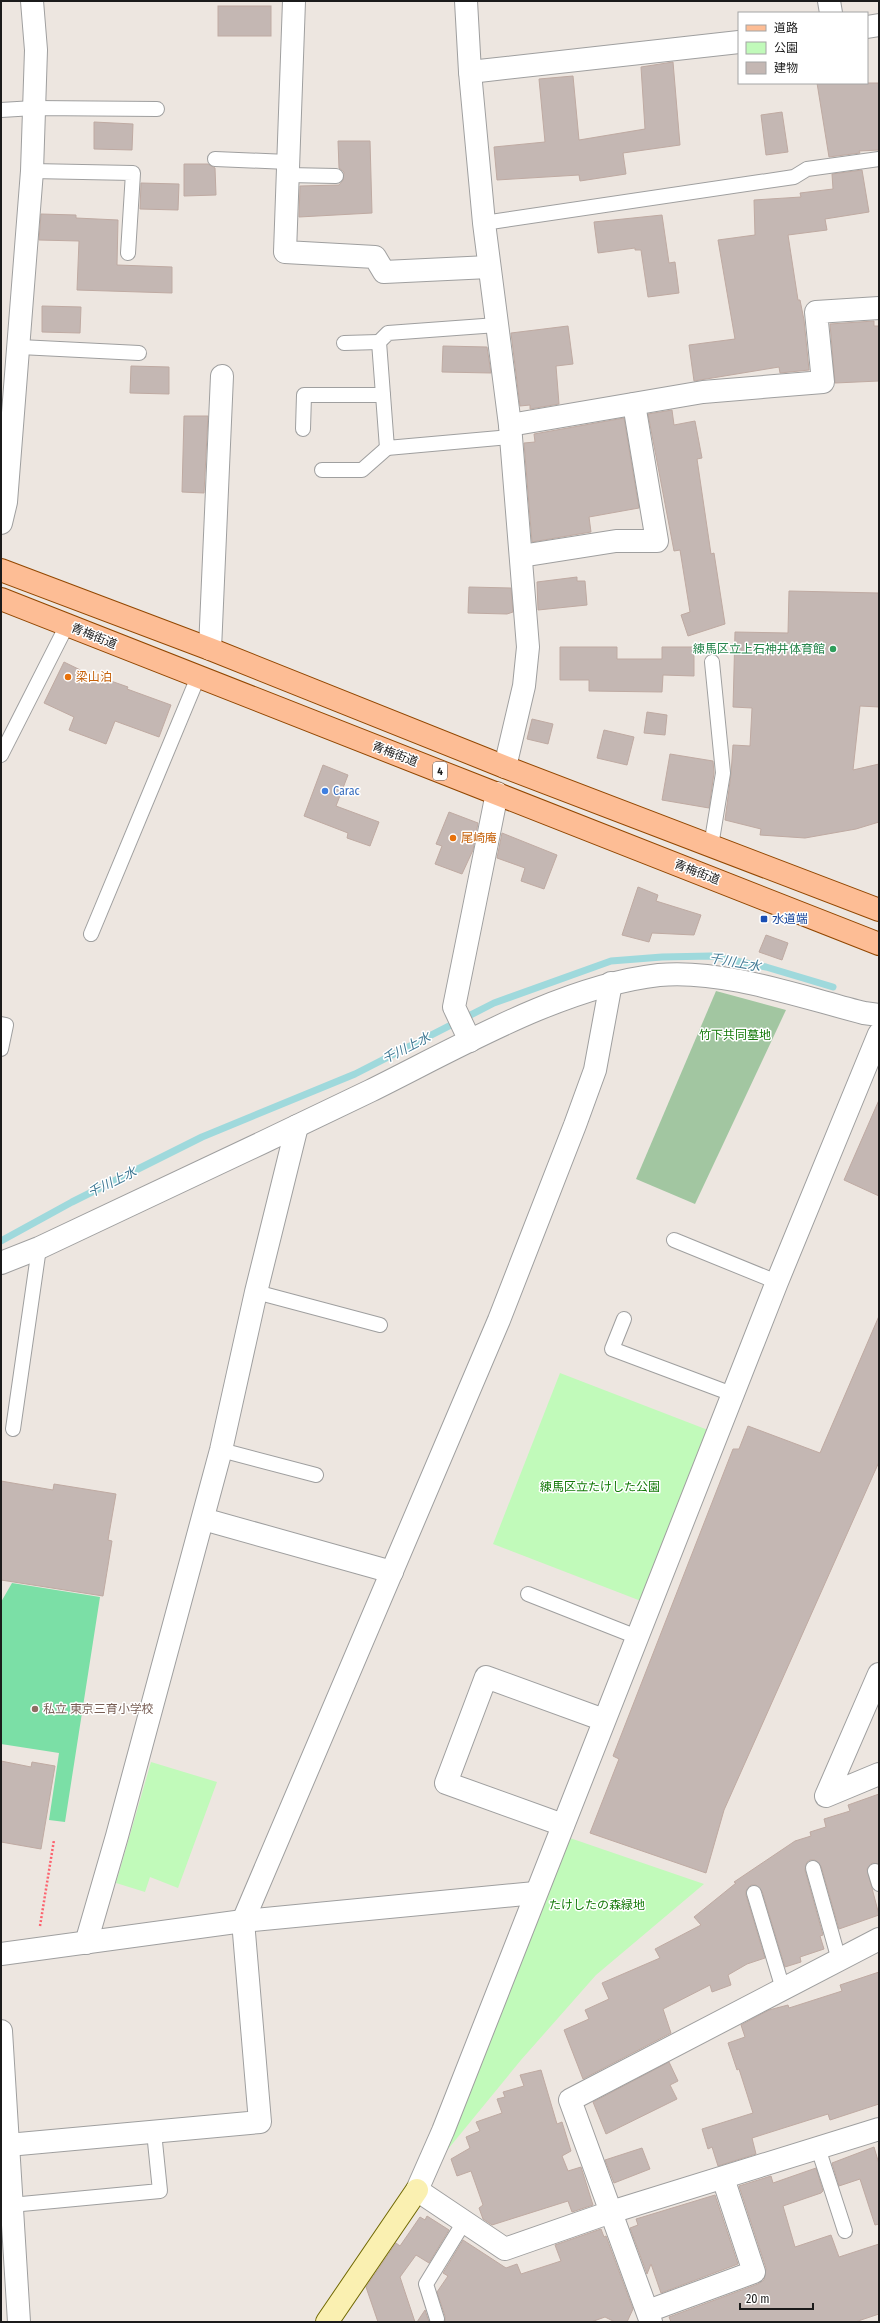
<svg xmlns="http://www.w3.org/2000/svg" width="880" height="2323" viewBox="0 0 880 2323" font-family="'Fira Sans Condensed','Noto Sans JP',sans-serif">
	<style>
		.cemetery { fill: #a2c6a1 }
		.park { fill: #c1faba }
		.pitch { fill: #7bdfa6 }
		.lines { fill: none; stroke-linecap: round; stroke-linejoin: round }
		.stream { stroke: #9fd9dc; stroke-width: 7 }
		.building { fill: #c4b7b3; stroke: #bfaaa2 }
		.lane-casing { stroke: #9f9f9f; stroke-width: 16 }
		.street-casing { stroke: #9f9f9f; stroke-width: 24 }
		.secondary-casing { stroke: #716903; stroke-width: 24 }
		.primary-casing { stroke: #924700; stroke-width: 24 }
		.path { stroke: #fc626e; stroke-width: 2.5; stroke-dasharray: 2 2; stroke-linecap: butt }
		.lane { stroke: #fff; stroke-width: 14 }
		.street { stroke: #fff; stroke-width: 22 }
		.secondary { stroke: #faf0b1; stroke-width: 22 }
		.primary { stroke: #fdbd95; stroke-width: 22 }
		.leisure-dot { fill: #2e9e5b; stroke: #fff; stroke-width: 1.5 }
		.food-dot { fill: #e8710a; stroke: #fff; stroke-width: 1.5 }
		.shop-dot { fill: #3f7fe0; stroke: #fff; stroke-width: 1.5 }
		.transit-dot { fill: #1a4fb4; stroke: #fff; stroke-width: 1.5 }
		.education-dot { fill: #8d6e63; stroke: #fff; stroke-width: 1.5 }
		.labels { text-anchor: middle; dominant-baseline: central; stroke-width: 3; stroke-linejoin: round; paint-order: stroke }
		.shield { fill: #fff; stroke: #5f5f5f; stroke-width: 1 }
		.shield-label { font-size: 11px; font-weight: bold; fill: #1b1b1b }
		.street-label { font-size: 12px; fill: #1b1b1b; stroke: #fff }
		.leisure-label { font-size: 12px; fill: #27864d; stroke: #fff; text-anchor: end }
		.food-label { font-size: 12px; fill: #c56008; stroke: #fff; text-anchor: start }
		.shop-label { font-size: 12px; fill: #366cbe; stroke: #fff; text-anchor: start }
		.transit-label { font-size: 12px; fill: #164399; stroke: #fff; text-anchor: start }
		.park-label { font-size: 12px; fill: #147909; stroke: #fff }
		.education-label { font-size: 12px; fill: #785e54; stroke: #fff; text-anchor: start }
		.water-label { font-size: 13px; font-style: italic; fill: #3f7994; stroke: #fff }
	</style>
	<rect width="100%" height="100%" fill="#ede6e0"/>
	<!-- cemetery -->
	<path class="cemetery" d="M 716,991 L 786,1010 L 695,1204 L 636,1179 Z"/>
	<!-- park -->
	<g class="park">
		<path d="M 560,1373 L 708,1430 L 641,1601 L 493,1544 Z"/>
		<path d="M 151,1762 L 217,1782 L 178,1888 L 150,1877 L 145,1892 L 116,1883 Z"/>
		<path d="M 567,1837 L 704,1884 L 596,1975 L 521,2060 L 444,2154 Z"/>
	</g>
	<!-- pitch -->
	<path class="pitch" d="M 12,1583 L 100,1597 L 65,1822 L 49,1820 L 59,1753 L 1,1744 L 1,1602 Z"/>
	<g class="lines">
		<!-- stream -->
		<path class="stream" d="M 1,1241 L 72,1202 L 202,1137 L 355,1074 L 494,1003 L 611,961 L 662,957 L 711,956 L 766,967 L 833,987"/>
	</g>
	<!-- building -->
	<g class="building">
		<rect x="218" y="6" width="53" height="30"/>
		<path d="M 673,62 L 680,145 L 623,153 L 626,174 L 580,181 L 579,175 L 497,180 L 494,147 L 545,142 L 539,79 L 573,76 L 579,140 L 645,129 L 641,67 Z"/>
		<path d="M 817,83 L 879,83 L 879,150 L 859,151 L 860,153 L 829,157 Z"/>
		<path d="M 782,112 L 788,152 L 766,155 L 761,115 Z"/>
		<path d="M 94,122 L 133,124 L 132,150 L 94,149 Z"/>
		<path d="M 338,141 L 370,141 L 372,213 L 299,217 L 300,186 L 339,185 L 343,180 L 344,172 L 339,168 Z"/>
		<path d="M 184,164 L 208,164 L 215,168 L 216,195 L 184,196 Z"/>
		<path d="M 862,170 L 869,212 L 825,219 L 827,230 L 788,235 L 798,300 L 800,300 L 804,320 L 809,370 L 780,373 L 779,367 L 694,381 L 689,345 L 735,339 L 718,240 L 755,235 L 754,200 L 801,197 L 800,193 L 833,189 L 832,174 Z"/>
		<path d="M 141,183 L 179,184 L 178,210 L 140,209 Z"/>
		<path d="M 41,214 L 76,215 L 76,218 L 118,220 L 117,265 L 172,267 L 172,293 L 77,290 L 79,241 L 39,240 Z"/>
		<path d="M 662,215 L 669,263 L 675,262 L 679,293 L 648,297 L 641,250 L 635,250 L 635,248 L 598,253 L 594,222 Z"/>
		<path d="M 42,306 L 81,307 L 80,333 L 42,332 Z"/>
		<path d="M 874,321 L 874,326 L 879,326 L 879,381 L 835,383 L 830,324 Z"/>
		<path d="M 568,326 L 573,364 L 556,366 L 559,404 L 530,409 L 530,405 L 520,406 L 511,333 Z"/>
		<path d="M 443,346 L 487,347 L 491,373 L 442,372 Z"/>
		<path d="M 131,366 L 169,367 L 169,394 L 130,393 Z"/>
		<path d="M 672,410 L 674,425 L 695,421 L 702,458 L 697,459 L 711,554 L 714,553 L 725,624 L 688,636 L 681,615 L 690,612 L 680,550 L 674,551 L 648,414 Z"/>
		<path d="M 184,416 L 208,416 L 204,493 L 182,492 Z"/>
		<path d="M 624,418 L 639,508 L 589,517 L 591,532 L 532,542 L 524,443 L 535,442 L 534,434 Z"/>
		<path d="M 577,577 L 577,581 L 585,581 L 587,605 L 538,610 L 537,582 Z"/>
		<path d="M 469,587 L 511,588 L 513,612 L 507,614 L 468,613 Z"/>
		<path d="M 789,591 L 879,593 L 879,707 L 860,706 L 853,770 L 879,764 L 879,822 L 856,829 L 805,838 L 760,835 L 761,829 L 725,820 L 731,774 L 733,745 L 750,746 L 752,708 L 733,707 L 735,632 L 788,633 Z"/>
		<path d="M 560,647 L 617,647 L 617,659 L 662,659 L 662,647 L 694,647 L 694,676 L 663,675 L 662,692 L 589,691 L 589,680 L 560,680 Z"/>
		<path d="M 64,662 L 107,683 L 108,680 L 128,687 L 127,689 L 171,705 L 159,737 L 115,721 L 106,744 L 69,730 L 74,717 L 44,703 Z"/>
		<path d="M 647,712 L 667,715 L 665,735 L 644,733 Z"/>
		<path d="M 532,719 L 553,724 L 548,744 L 527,739 Z"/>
		<path d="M 604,730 L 634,737 L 627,765 L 597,758 Z"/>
		<path d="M 670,754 L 713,761 L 714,773 L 709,808 L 662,800 Z"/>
		<path d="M 323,765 L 348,775 L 336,806 L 379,822 L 370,846 L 347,838 L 348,833 L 304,816 Z"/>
		<path d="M 449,812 L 478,823 L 473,850 L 462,874 L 435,864 L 442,846 L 436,844 Z"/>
		<path d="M 502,833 L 557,855 L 544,889 L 521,881 L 525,868 L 497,858 Z"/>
		<path d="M 638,887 L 658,895 L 656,901 L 701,915 L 694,935 L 652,933 L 649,942 L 622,935 Z"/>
		<path d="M 766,935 L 788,943 L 782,960 L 759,952 Z"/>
		<path d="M 879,1100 L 879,1196 L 844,1180 Z"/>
		<path d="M 879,1316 L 879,1462 L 724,1810 L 706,1873 L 590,1833 L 619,1759 L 613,1756 L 733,1449 L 739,1449 L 748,1426 L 820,1453 Z"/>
		<path d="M 1,1481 L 53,1490 L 54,1484 L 116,1494 L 108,1540 L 112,1541 L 103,1596 L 1,1580 Z"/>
		<path d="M 1,1761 L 31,1767 L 32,1762 L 55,1766 L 41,1849 L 1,1842 Z"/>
		<path d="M 879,1794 L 879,1864 L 872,1863 L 867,1869 L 879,1915 L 839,1929 L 821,1866 L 815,1860 L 810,1860 L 807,1862 L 805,1870 L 823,1935 L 820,1936 L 824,1949 L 800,1957 L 801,1962 L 785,1967 L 762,1891 L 756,1885 L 751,1885 L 746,1891 L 746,1895 L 765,1958 L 747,1964 L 728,1975 L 731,1985 L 712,1992 L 710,1985 L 663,2009 L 671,2033 L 583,2079 L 564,2030 L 589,2019 L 585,2010 L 609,1999 L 602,1983 L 660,1958 L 655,1949 L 701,1925 L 694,1917 L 736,1883 L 734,1882 L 795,1841 L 811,1836 L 810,1832 L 826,1827 L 824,1819 L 850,1811 L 848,1805 Z"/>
		<path d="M 879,1972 L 879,2104 L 830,2120 L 828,2114 L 752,2138 L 756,2154 L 718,2166 L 712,2147 L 708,2149 L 702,2129 L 753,2113 L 739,2069 L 737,2070 L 728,2043 L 745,2037 L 741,2025 L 769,2010 L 788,2005 L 789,2008 L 842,1991 L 840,1985 Z"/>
		<path d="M 669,2062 L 678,2081 L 670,2085 L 677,2099 L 606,2134 L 593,2102 Z"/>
		<path d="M 541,2070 L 557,2124 L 562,2122 L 571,2151 L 562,2156 L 568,2171 L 581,2167 L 593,2205 L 572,2212 L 568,2201 L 492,2225 L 483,2219 L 479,2208 L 483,2205 L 471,2171 L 457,2176 L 451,2159 L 470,2148 L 466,2137 L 480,2131 L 476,2122 L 502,2113 L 497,2099 L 505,2097 L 503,2092 L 524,2086 L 520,2075 Z"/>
		<path d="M 874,2147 L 879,2164 L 879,2224 L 875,2225 L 860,2179 L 839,2186 L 832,2163 Z"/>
		<path d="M 642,2148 L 650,2169 L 614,2183 L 605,2160 Z"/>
		<path d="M 816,2168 L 823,2191 L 821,2193 L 783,2206 L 795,2247 L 831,2235 L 839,2257 L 879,2244 L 879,2314 L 855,2322 L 671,2322 L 669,2317 L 758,2284 L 764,2280 L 766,2268 L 739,2186 L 771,2176 L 773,2183 Z"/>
		<path d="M 715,2195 L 738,2264 L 661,2293 L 651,2264 L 647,2274 L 630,2228 L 638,2225 L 636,2219 Z"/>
		<path d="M 427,2216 L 449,2230 L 429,2263 L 416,2255 L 400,2277 L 415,2322 L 378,2322 L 366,2287 L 396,2243 L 400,2246 L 420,2217 L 425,2220 Z"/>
		<path d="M 601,2229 L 604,2237 L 606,2236 L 633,2309 L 627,2322 L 615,2322 L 605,2317 L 591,2322 L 445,2322 L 445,2316 L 437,2292 L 448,2276 L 443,2273 L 463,2240 L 506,2268 L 517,2264 L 521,2274 L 561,2261 L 555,2245 Z"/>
		<path d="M 425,2310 L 429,2322 L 417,2322 Z"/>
	</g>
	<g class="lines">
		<!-- lane casing -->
		<g class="lane-casing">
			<g id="lane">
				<path d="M 1,110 L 34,108 L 157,109"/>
				<path d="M 215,159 L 288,162"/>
				<path d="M 32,171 L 133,173 L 128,253"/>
				<path d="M 288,175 L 336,176"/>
				<path d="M 484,223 L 794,177 L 807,169 L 879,159"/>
				<path d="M 497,325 L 388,333 L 379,342 L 387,448 L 511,437"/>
				<path d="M 344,343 L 379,342"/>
				<path d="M 20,347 L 139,353"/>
				<path d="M 303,429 L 304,395 L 383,395"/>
				<path d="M 322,470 L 362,470 L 387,448"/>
				<path d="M 1,755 L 67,625"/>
				<path d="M 711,846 L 723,773 L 712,662"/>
				<path d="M 91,934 L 198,677"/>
				<path d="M 1,1024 L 6,1025 L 1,1049"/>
				<path d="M 674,1240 L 777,1282"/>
				<path d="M 256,1292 L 380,1325"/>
				<path d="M 624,1319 L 612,1349 L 732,1394"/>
				<path d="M 13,1429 L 39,1248"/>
				<path d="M 221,1450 L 316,1475"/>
				<path d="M 528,1594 L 637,1637"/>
				<path d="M 813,1868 L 839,1960"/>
				<path d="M 875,1871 L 879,1884"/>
				<path d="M 754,1893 L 783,1989"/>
				<path d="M 818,2148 L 845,2231"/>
				<path d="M 11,2205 L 160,2191 L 154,2132"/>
				<path d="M 437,2319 L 426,2284 L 464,2222"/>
			</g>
		</g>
		<!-- street casing -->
		<g class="street-casing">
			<g id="street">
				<path d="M 294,1 L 285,252 L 375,257 L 384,272 L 489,267"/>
				<path d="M 466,1 L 470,72 L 484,223 L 510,425 L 528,647 L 524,686 L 505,767"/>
				<path d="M 829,1 L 831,13"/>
				<path d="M 867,27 L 879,25"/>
				<path d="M 470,72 L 739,42"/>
				<path d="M 510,425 L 703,392 L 823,382 L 816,312 L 879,308"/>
				<path d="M 1,523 L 6,502 L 32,171 L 36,50 L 32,1"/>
				<path d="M 521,556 L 616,541 L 657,541 L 634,404"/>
				<path d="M 210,649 L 222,376"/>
				<path d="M 879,1034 L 777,1282 L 443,2131 L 417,2190 L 505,2249 L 611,2212 L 879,2129"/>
				<path d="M 470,1041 L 454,1007 L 497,793"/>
				<path d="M 1,1263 L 39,1248 C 150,1196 260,1144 370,1091 C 457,1048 562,986 659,975 C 723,969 801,997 864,1013 L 879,1015"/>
				<path d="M 203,1519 L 392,1572"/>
				<path d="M 879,1674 L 826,1796 L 879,1774"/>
				<path d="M 563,1825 L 446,1783 L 486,1677 L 604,1720"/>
				<path d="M 86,1943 L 117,1836 L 221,1450 L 256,1292 L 297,1126"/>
				<path d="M 1,1954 L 243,1921 L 535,1893"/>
				<path d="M 1,2031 L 19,2322"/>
				<path d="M 8,2145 L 260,2122 L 243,1921 L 499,1320 L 575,1125 L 595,1070 L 611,983"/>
				<path d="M 648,2311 L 754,2272 L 723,2178"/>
				<path d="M 651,2322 L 570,2100 L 879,1939"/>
			</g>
		</g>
		<!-- secondary casing -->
		<g class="secondary-casing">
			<path id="secondary" d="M 327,2322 L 417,2190"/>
		</g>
		<!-- primary casing -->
		<g class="primary-casing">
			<g id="primary">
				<path d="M 1,570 L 210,649 L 505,767 L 879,910"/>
				<path d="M 1,599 L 879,944"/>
			</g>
		</g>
		<!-- path -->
		<path class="path" d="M 40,1926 L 54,1840"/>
		<!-- lane -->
		<use href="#lane" class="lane"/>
		<!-- street -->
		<use href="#street" class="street"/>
		<!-- secondary -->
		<use href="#secondary" class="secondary"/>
		<!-- primary -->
		<use href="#primary" class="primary"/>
	</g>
	<!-- markers -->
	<circle class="leisure-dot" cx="833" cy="649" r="4"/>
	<g class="food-dot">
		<circle cx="68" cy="677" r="4"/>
		<circle cx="453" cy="838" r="4"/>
	</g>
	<circle class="shop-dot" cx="325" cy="791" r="4"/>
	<rect class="transit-dot" x="760" y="915" width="8" height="8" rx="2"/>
	<circle class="education-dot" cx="35" cy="1709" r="4"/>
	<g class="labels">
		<!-- shield labels -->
		<rect class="shield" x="433" y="762" width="14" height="18" rx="3"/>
		<g class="shield-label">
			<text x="440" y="771">4</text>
		</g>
		<!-- street labels -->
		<g class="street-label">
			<text transform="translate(94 636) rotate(22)">青梅街道</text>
			<text transform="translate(395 754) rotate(21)">青梅街道</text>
			<text transform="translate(697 872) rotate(21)">青梅街道</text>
		</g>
		<!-- leisure labels -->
		<g class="leisure-label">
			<text x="825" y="649">練馬区立上石神井体育館</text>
		</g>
		<!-- food labels -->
		<g class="food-label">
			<text x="76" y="677">梁山泊</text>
			<text x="461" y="838">尾崎庵</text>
		</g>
		<!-- shop labels -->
		<g class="shop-label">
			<text x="333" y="791">Carac</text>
		</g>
		<!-- transit labels -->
		<g class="transit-label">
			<text x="772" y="919">水道端</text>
		</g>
		<!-- park labels -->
		<g class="park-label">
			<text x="735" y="1035">竹下共同墓地</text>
			<text x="600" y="1487">練馬区立たけした公園</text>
			<text x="597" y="1905">たけしたの森緑地</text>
		</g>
		<!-- education labels -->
		<g class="education-label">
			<text x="43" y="1709">私立 東京三育小学校</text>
		</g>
		<!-- water labels -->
		<g class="water-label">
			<text transform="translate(735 962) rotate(10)">千川上水</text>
			<text transform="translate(406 1048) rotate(-27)">千川上水</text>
			<text transform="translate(112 1182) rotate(-26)">千川上水</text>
		</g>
	</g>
	<!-- border -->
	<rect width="880" height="2323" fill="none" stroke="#1b1b1b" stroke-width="4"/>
	<!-- legend -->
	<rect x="738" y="12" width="130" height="72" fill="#ffffff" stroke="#a4a4a4"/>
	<rect x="746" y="25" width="20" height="6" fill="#fdbd95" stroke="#a4a4a4"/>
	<text x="774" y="32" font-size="12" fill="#1b1b1b">道路</text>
	<rect x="746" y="42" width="20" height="12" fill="#c1faba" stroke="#a4a4a4"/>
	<text x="774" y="52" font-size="12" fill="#1b1b1b">公園</text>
	<rect x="746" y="62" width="20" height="12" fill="#c4b7b3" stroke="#a4a4a4"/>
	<text x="774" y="72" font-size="12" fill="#1b1b1b">建物</text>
	<!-- scale -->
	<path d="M740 2303v6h73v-6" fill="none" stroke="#1b1b1b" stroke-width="2"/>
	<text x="746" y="2303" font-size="12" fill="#1b1b1b" stroke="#ffffff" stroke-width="3" paint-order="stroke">20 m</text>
</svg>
